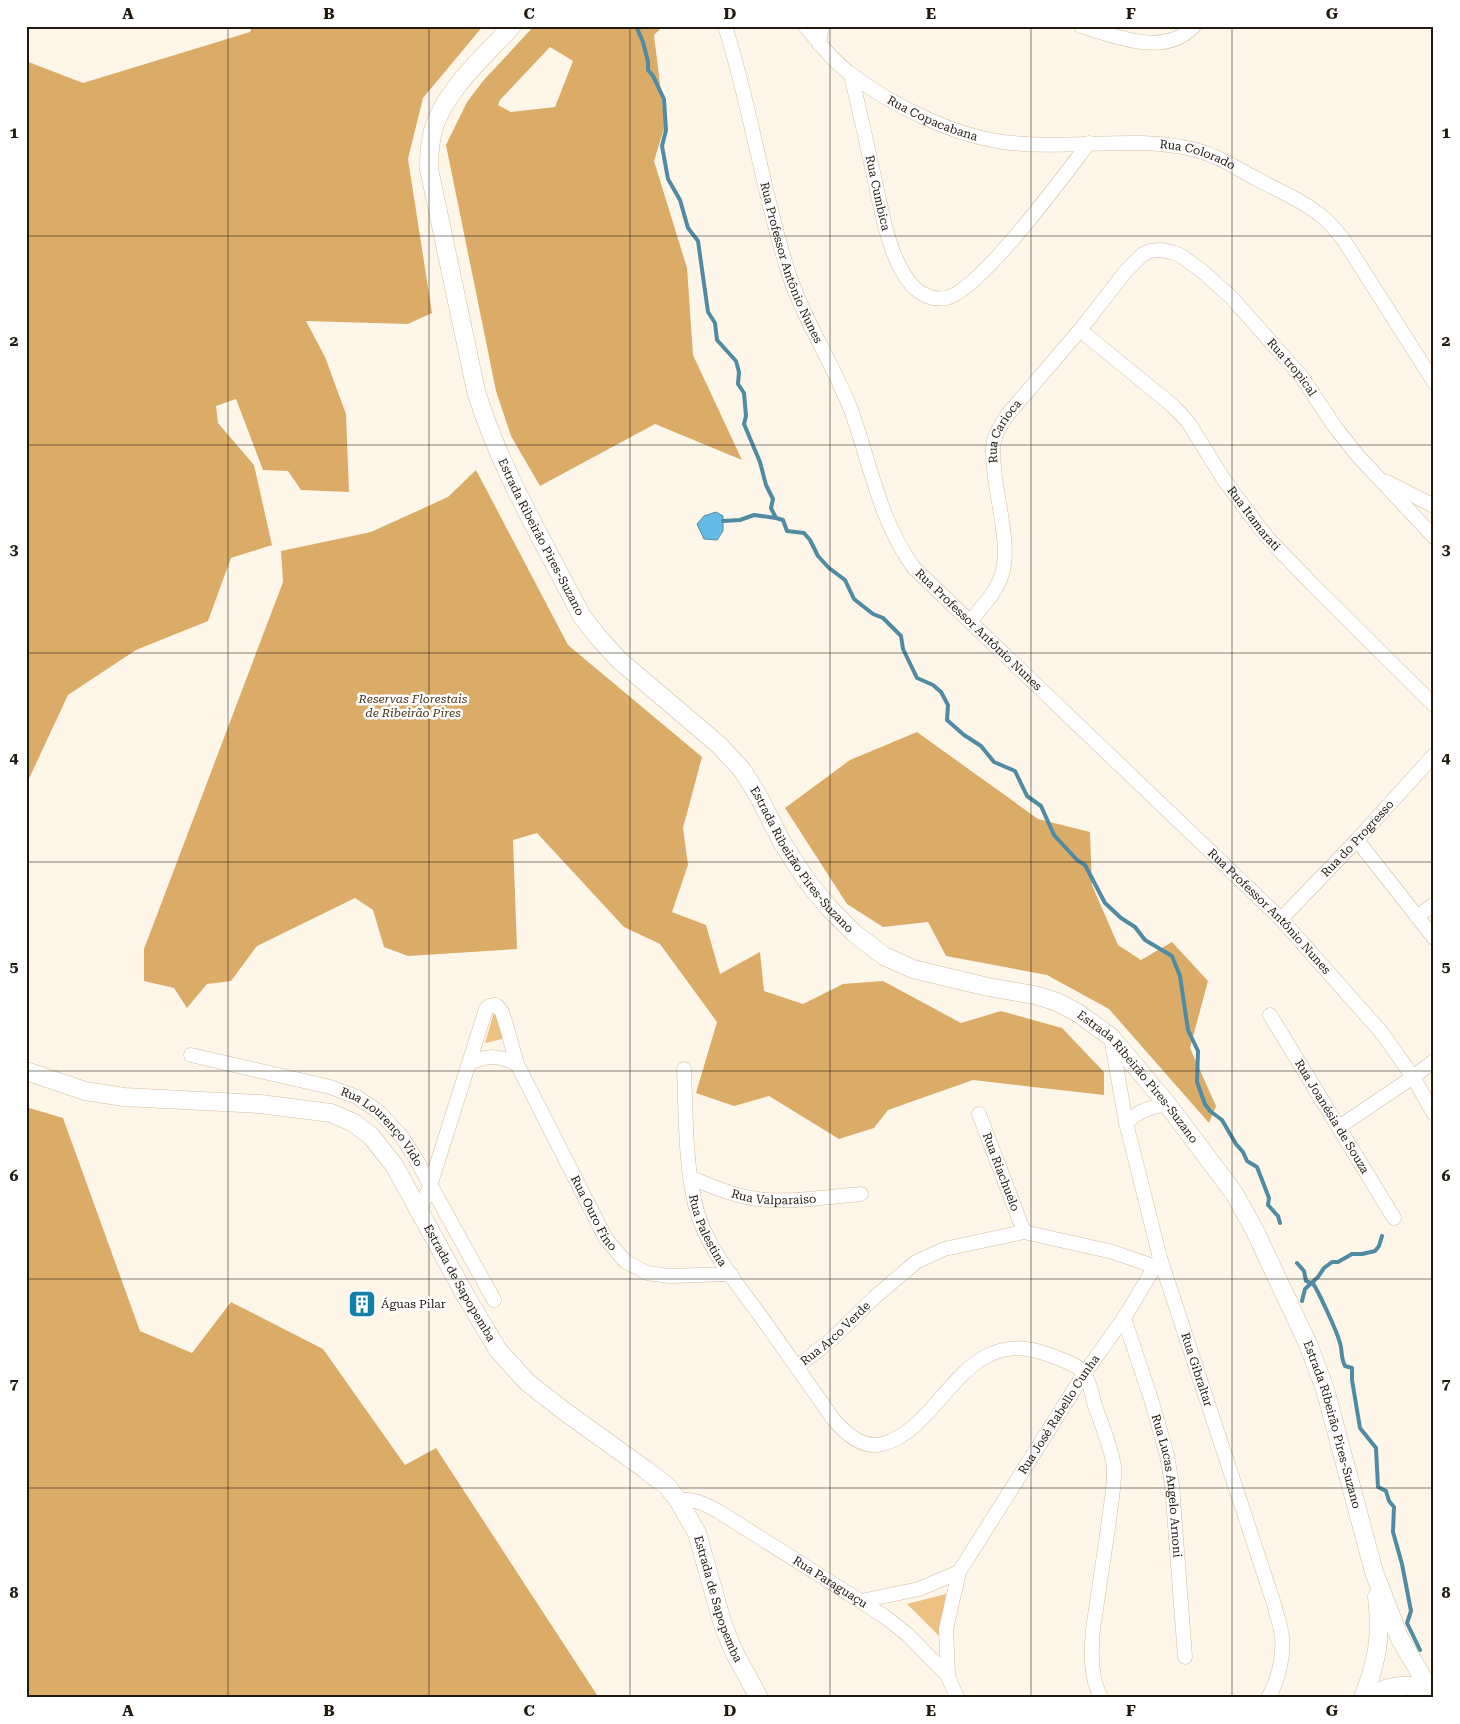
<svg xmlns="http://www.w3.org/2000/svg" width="1460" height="1724" viewBox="0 0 1460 1724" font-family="'Roboto Serif',serif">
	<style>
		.green { fill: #ecc182 }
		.forest { fill: #dbac68; fill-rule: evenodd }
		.water { fill: #64bce4; stroke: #508ba4 }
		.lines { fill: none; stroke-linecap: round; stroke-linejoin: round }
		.stream { stroke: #508ba4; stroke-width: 4 }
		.minor-casing { stroke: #d2bd9f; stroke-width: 15 }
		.major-casing { stroke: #d2bd9f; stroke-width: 19 }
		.minor { stroke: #fff; stroke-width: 14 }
		.major { stroke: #fff; stroke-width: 18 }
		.grid { fill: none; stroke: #21190e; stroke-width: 1; stroke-opacity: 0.55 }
		.labels { text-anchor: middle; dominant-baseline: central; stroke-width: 5; stroke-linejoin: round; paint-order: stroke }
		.street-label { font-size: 12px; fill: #21190e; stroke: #fff }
		.park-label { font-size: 12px; font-style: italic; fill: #473416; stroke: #fff }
		.poi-label { font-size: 12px; fill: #21190e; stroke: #fff; text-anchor: start }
		.neatline { fill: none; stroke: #21190e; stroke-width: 2 }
		.grid-label { font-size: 16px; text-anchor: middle; font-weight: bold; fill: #21190e }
	</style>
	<rect width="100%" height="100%" fill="#fff6ea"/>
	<!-- green -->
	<g class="green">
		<path d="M 495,1009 L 511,1043 L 502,1039 L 485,1043 Z"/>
		<path d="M 946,1594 L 939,1636 L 907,1604 Z"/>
	</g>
	<!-- forest -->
	<g class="forest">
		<path d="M 252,26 L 483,26 L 423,98 L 408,159 L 432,313 L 408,324 L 306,321 L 325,357 L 346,414 L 349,492 L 301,490 L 288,471 L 263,470 L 236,399 L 216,406 L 218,423 L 254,465 L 272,545 L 231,558 L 208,621 L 136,650 L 68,695 L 26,785 L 26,61 L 83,83 L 250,32 Z"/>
		<path d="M 534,26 L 663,26 L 654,35 L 665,125 L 654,161 L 687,268 L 693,355 L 742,460 L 655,424 L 540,486 L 511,436 L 496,391 L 446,145 L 467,102 L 483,81 ZM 550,47 L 573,61 L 555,107 L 511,112 L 498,105 L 500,100 Z"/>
		<path d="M 476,470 L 568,645 L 702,757 L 683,828 L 688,865 L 672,912 L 706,925 L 720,974 L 760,952 L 764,991 L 803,1004 L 843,984 L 883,981 L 961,1023 L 1001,1011 L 1062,1028 L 1104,1072 L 1104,1095 L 973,1080 L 888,1110 L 874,1128 L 839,1139 L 769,1096 L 734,1106 L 696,1093 L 717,1022 L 660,944 L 624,927 L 537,833 L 513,840 L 517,949 L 408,956 L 384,947 L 373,910 L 355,898 L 257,946 L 231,981 L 207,984 L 187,1008 L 174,988 L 144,981 L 144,949 L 283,582 L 281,551 L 371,532 L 448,497 Z"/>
		<path d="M 917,732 L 1038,819 L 1090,832 L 1092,885 L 1118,945 L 1141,960 L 1172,942 L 1208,981 L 1190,1048 L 1216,1106 L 1209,1123 L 1109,1009 L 1047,975 L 946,956 L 928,922 L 883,927 L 847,904 L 785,808 L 850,760 Z"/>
		<path d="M 26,1107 L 63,1118 L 140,1331 L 192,1353 L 231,1302 L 323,1349 L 405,1465 L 436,1448 L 599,1698 L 26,1698 Z"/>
	</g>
	<!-- water -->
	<path class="water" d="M 716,512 L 723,516 L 723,531 L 717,540 L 704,539 L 697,524 L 704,516 Z"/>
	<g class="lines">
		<!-- stream -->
		<g class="stream">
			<path d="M 636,26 L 643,42 L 648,62 L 648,70 L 653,76 L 664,99 L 666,130 L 662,146 L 668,179 L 680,200 L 688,228 L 698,241 L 708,312 L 715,323 L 717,340 L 736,361 L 739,372 L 738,384 L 744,393 L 746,416 L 744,424 L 760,462 L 766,485 L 773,499 L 771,508 L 776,518 L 783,520 L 787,531 L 804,533 L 810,540 L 818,556 L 829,568 L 845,580 L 854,599 L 873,614 L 883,618 L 901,636 L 903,649 L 917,678 L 933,685 L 941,692 L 948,705 L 947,720 L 964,735 L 981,746 L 994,762 L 1015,771 L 1027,796 L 1041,806 L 1054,835 L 1077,860 L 1085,865 L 1105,903 L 1121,918 L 1135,927 L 1145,940 L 1172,956 L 1180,976 L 1188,1030 L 1198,1051 L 1197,1082 L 1205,1104 L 1210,1111 L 1222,1120 L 1236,1144 L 1243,1152 L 1247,1161 L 1257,1167 L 1269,1198 L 1268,1205 L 1278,1216 L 1280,1223"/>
			<path d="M 723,521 L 740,520 L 754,515 L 776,518"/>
			<path d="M 1297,1263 L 1304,1271 L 1306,1281 C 1308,1282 1311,1282 1313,1284 C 1317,1288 1337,1332 1339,1340 C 1343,1349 1340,1357 1345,1366 L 1352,1368 L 1352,1380 L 1360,1428 L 1376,1448 L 1378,1487 L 1386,1491 L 1389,1501 L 1394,1507 L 1393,1532 L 1402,1564 L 1411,1611 L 1407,1623 L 1420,1650"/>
			<path d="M 1302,1301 L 1305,1289 L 1318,1277 L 1324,1268 L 1332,1262 L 1338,1262 L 1352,1254 L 1362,1254 L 1375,1251 L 1379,1246 L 1382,1236"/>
			<path d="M 1405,1696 L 1405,1698"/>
		</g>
		<!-- minor casing -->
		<g class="minor-casing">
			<g id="minor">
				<path id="s1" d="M 725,26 C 750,104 762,187 786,265 C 801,316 832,361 851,410 C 871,465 879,520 914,568 L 1281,919 L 1382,1033 L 1413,1077 L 1434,1114"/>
				<path id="s2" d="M 805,26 C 819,43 834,62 852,75 C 893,106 953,135 1003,142 C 1049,148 1097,142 1143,143 C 1166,144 1193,147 1213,156 C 1228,162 1243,172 1257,179 C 1279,191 1306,202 1325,219 C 1332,225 1337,232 1343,239 L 1434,382"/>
				<path d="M 1081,26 C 1116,36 1164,58 1194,26"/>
				<path d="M 819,44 L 822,26"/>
				<path id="s3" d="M 851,75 C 860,112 868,149 876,186 C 883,217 889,253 907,279 C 916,292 930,301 946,298 C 980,291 1065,174 1089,143"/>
				<path id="s4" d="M 1080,330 L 1173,406 L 1188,422 L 1224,480 L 1266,536 L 1311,583 L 1434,705"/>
				<path d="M 1387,482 L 1434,506"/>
				<path id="s5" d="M 970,621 C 981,608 995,594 1001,577 C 1012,547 996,500 994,467 C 993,459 992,449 994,441 C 996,431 1003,422 1008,414 L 1080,330 L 1126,271 L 1142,255 L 1150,251 L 1160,250 L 1171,252 L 1180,255 L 1202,271 L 1231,297 L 1301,376 L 1335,427 L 1358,456 L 1434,537"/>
				<path d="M 1357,840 L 1434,938"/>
				<path d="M 1417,917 L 1434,904"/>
				<path id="s6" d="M 1281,919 L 1357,840 L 1434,755"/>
				<path id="s7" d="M 1270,1015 L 1394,1218"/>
				<path id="s8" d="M 1111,1037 L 1126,1123 L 1160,1258 L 1275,1607 C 1277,1617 1281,1627 1282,1637 C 1284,1657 1278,1681 1268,1698"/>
				<path id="s9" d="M 191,1055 L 330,1087 L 357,1097 L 379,1112 L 402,1137 L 416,1159 L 494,1300"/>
				<path d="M 470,1063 C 489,1055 497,1055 517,1064"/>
				<path id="s10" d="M 684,1069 C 686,1114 685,1161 695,1204 C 704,1245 738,1285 762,1318 C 786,1352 810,1386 834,1420 C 846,1434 863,1449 882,1444 C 924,1434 948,1377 985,1357 C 1007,1345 1025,1347 1047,1354 C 1058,1358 1077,1364 1084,1373 C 1089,1379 1093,1398 1095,1406 C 1102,1425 1111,1446 1114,1467 C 1115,1487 1110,1508 1108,1528 C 1103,1562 1098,1595 1093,1629 C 1091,1653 1090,1676 1101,1698"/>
				<path id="s11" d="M 979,1114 L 1024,1232"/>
				<path d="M 1126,1123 C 1140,1110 1148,1108 1167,1104"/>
				<path d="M 1339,1127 L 1413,1077 L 1434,1061"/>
				<path id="s12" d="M 691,1178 C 712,1186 734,1196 757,1199 C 791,1203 827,1197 861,1194"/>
				<path id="s13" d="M 420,1211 L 430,1186 L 486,1009 L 489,1006 L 496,1005 L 502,1012 L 507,1028 L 517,1064 L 606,1239 L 625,1261 L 647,1273 L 669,1276 L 731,1274"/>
				<path id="s14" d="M 1124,1318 L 1151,1399 L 1167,1455 L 1172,1485 L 1185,1657"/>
				<path id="s15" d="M 797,1367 L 831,1340 L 875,1297 L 916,1262 L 944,1249 L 1024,1232 L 1113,1252 L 1156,1267"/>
				<path id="s16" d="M 678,1500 C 694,1498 704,1504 718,1511 L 884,1616 L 908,1635 L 948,1676 L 957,1698"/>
				<path d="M 861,1601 L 919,1589 L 959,1572"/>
				<path id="s17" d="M 948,1676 L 946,1629 L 959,1572 L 1084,1374 L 1124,1318 L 1160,1258"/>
			</g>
		</g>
		<!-- major casing -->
		<g class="major-casing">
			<g id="major">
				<path id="s18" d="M 512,26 C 485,56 447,88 434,127 C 430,140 429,155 429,169 L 476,391 C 500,470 544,542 581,615 L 598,637 L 619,660 L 719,745 L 742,770 L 758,795 L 783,844 L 807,881 L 829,908 L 854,933 L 884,956 L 913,969 L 988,987 L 1035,995 L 1057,1002 L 1078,1013 L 1111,1037 L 1167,1104 L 1234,1193 L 1255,1231 L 1308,1344 L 1325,1389 L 1374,1572 L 1400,1639 L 1434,1697"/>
				<path id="s19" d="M 26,1071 L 85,1091 L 124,1097 L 260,1104 L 331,1113 L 354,1123 L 371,1136 L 394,1165 L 467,1298 L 498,1350 L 527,1382 L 564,1411 L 646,1470 L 667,1486 L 678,1500 L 697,1533 L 723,1625 L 734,1652 L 759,1698"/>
				<path d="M 1363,1698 C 1377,1661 1382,1637 1377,1597"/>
				<path d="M 1368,1698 C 1387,1684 1407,1683 1429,1689"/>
			</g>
		</g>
		<!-- minor -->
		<use href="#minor" class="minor"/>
		<!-- major -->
		<use href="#major" class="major"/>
	</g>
	<!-- grid -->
	<path class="grid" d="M 228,26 L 228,1698M 429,26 L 429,1698M 630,26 L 630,1698M 830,26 L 830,1698M 1031,26 L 1031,1698M 1232,26 L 1232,1698M 26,236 L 1434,236M 26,445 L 1434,445M 26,653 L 1434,653M 26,862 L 1434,862M 26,1071 L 1434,1071M 26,1279 L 1434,1279M 26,1488 L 1434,1488"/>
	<!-- icons -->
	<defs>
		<g id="building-square" transform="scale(1.4375)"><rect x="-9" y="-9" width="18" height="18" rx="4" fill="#1180a8" stroke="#fff"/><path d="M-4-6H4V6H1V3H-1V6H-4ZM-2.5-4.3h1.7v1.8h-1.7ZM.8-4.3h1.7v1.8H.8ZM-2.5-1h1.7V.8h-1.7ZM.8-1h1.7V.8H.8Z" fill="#fff"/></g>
	</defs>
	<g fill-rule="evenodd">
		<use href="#building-square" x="362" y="1304"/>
	</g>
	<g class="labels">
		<!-- street labels -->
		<g class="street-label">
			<text stroke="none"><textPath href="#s2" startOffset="160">Rua Copacabana</textPath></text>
			<text stroke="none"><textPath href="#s2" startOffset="431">Rua Colorado</textPath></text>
			<text stroke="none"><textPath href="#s3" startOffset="121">Rua Cumbica</textPath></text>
			<text stroke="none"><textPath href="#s1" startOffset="246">Rua Professor Antônio Nunes</textPath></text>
			<text stroke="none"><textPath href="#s5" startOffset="629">Rua tropical</textPath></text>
			<text stroke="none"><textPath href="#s5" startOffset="204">Rua Carioca</textPath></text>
			<text stroke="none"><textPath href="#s4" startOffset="259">Rua Itamarati</textPath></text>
			<text stroke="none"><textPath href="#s18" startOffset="558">Estrada Ribeirão Pires-Suzano</textPath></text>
			<text stroke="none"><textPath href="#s1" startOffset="666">Rua Professor Antônio Nunes</textPath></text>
			<text stroke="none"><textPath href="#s6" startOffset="111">Rua do Progresso</textPath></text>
			<text stroke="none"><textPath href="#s18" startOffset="978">Estrada Ribeirão Pires-Suzano</textPath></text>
			<text stroke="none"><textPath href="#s1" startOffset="1071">Rua Professor Antônio Nunes</textPath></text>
			<text stroke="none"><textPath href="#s18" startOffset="1398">Estrada Ribeirão Pires-Suzano</textPath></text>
			<text stroke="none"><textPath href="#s7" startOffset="119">Rua Joanésia de Souza</textPath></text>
			<text stroke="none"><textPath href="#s9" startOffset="210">Rua Lourenço Vido</textPath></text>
			<text stroke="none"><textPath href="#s11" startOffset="62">Rua Riachuelo</textPath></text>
			<text stroke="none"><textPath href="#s12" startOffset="86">Rua Valparaiso</textPath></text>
			<text stroke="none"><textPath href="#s13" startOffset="455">Rua Ouro Fino</textPath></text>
			<text stroke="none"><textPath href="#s10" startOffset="165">Rua Palestina</textPath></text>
			<text stroke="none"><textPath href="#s19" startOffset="528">Estrada de Sapopemba</textPath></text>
			<text stroke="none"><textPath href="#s15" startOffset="51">Rua Arco Verde</textPath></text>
			<text stroke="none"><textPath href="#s8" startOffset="344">Rua Gibraltar</textPath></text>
			<text stroke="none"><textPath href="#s17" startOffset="292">Rua José Rabello Cunha</textPath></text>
			<text stroke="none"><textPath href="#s18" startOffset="1802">Estrada Ribeirão Pires-Suzano</textPath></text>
			<text stroke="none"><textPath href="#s14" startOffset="174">Rua Lucas Angelo Arnoni</textPath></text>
			<text stroke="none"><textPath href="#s16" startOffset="175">Rua Paraguaçu</textPath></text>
			<text stroke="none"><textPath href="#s19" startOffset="948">Estrada de Sapopemba</textPath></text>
		</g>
		<!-- park labels -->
		<g class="park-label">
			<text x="413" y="699">Reservas Florestais<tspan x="413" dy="14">de Ribeirão Pires</tspan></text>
		</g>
		<!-- poi labels -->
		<g class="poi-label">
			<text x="381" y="1304">Águas Pilar</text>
		</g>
	</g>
	<!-- border -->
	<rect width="1460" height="1724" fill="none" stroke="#ffffff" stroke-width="55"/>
	<rect x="28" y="28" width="1404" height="1668" class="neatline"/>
	<g class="grid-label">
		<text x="128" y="19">A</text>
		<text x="329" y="19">B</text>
		<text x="529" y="19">C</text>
		<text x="730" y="19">D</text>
		<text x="931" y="19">E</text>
		<text x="1131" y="19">F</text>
		<text x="1332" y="19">G</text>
		<text x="14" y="138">1</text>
		<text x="1446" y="138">1</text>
		<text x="14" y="346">2</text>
		<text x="1446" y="346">2</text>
		<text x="14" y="555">3</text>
		<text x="1446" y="555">3</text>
		<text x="14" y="763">4</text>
		<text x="1446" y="763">4</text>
		<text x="14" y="972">5</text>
		<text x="1446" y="972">5</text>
		<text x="14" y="1181">6</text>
		<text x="1446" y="1181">6</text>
		<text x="14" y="1389">7</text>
		<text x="1446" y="1389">7</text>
		<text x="14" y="1598">8</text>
		<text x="1446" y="1598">8</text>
		<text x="128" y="1716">A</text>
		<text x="329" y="1716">B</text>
		<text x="529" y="1716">C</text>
		<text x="730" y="1716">D</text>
		<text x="931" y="1716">E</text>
		<text x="1131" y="1716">F</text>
		<text x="1332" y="1716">G</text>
	</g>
</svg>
